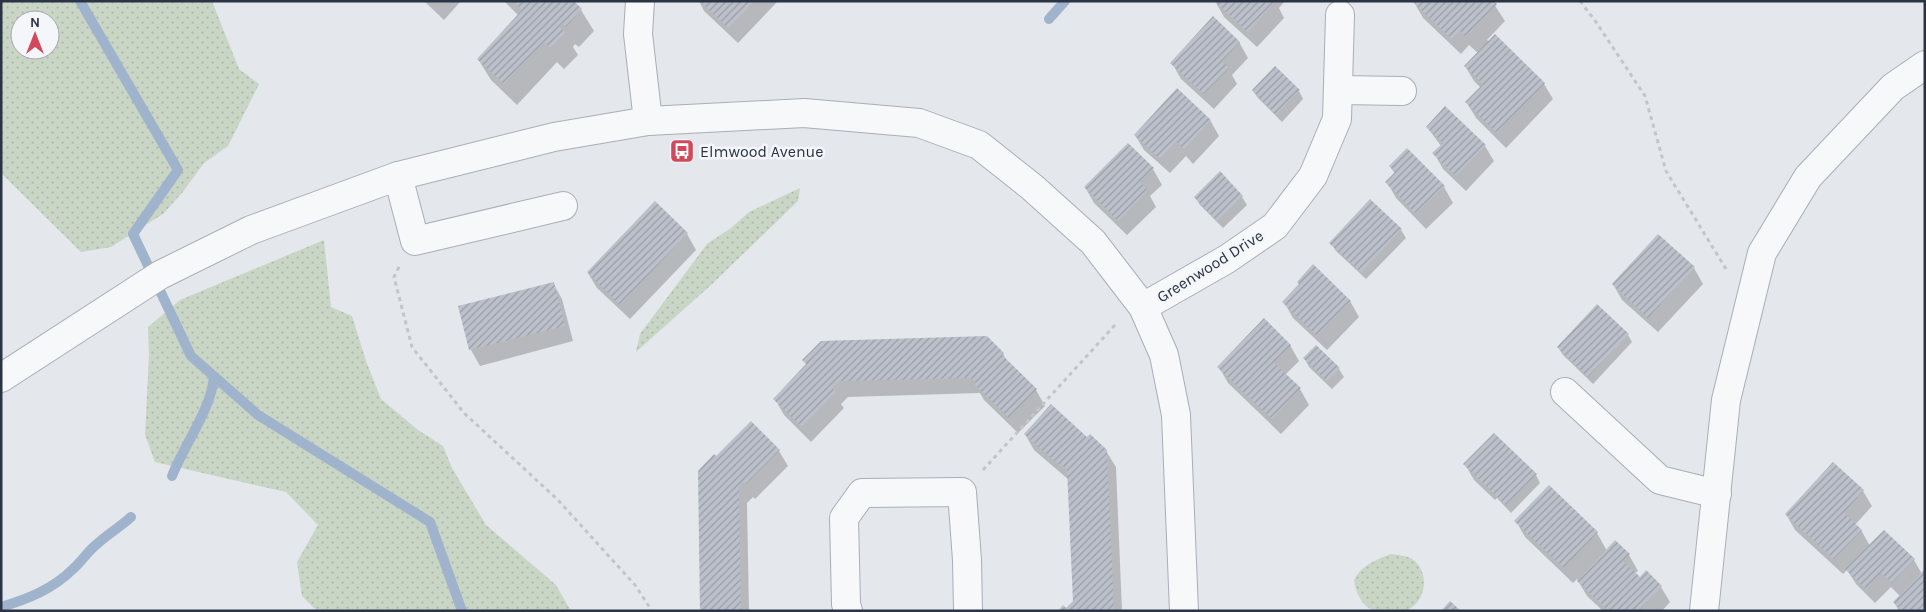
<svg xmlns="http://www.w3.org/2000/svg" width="1926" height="612" font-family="Karla,sans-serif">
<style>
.grass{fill:url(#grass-dots);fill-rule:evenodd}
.shadow{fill:#0003}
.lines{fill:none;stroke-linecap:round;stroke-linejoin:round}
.stream{stroke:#9fb4cc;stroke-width:10}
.building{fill:url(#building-hatch)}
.minor-casing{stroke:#a9aeb7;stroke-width:30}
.path{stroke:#c2c5cb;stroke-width:3;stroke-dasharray:4 4;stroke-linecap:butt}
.minor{stroke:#f7f8fa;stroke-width:28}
.labels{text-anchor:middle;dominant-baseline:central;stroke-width:5;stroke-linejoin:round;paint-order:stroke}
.poi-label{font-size:16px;fill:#2b3445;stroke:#f4f6f9;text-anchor:start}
.street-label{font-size:16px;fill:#2b3445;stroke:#f4f6f9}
</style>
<defs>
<pattern id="grass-dots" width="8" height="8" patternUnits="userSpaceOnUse" patternTransform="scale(1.25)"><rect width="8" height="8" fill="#c9d6c5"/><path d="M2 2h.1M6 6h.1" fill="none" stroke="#adb8ab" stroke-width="1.8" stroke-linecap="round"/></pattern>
<pattern id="building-hatch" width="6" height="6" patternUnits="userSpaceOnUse" patternTransform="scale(1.25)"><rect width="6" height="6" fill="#bbc0ca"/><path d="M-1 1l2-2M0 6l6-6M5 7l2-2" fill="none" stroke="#989da6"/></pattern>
</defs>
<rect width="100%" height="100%" fill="#e4e7ec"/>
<g class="grass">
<path d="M1,1H212L239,69L259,84L228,146L204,163L182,193L163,214L111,247L81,252L1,173ZM20,20H50V50H20Z"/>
<polygon points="800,188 798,201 710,286 636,352 640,334 707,244 731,228 749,212"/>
<polygon points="324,240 331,307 352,316 366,361 381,399 418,430 443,446 452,468 486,525 556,585 571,611 317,611 302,596 297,562 318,525 286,492 155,462 145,435 149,355 148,327 180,300"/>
<path d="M1391,554C1399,555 1411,556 1416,562C1430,577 1425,604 1405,611C1397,612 1383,611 1374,611C1361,605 1356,593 1354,580C1362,565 1375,560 1391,554Z"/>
</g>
<g class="shadow">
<polygon points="424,1 461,1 444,20"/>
<polygon points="504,1 573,1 581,10 594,31 579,47 575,44 573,47 578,55 564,69 557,62 517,105 491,80 478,59 519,16"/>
<polygon points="699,1 778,1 738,43 704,11"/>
<polygon points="1215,1 1285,1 1279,8 1284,18 1257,47 1224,17"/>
<polygon points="1492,1 1505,21 1487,40 1489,41 1495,35 1544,84 1553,99 1506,148 1476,118 1467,103 1481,88 1474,81 1465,66 1478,53 1469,45 1461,54 1423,18 1414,2"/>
<polygon points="1239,42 1248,58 1232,75 1237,84 1214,109 1181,79 1172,63"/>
<polygon points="1253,91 1299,91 1303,99 1282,122 1258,98"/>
<polygon points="1445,108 1485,146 1494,161 1466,191 1443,169 1434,153 1441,146 1427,127"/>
<polygon points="1210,120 1219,136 1193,164 1186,156 1170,173 1144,150 1135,135"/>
<polygon points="1390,166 1444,187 1453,203 1426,229 1396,198 1387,182 1395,174"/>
<polygon points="1153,169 1162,185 1150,196 1156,207 1127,235 1094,203 1085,187"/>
<polygon points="1220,173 1242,197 1247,205 1223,228 1200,205 1195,197"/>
<polygon points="1370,201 1401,230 1406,238 1366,279 1336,251 1331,243"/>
<polygon points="655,203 687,234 696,250 630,319 597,288 588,273"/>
<polygon points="1694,268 1703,284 1658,332 1622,300 1613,284"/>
<polygon points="553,283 562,299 573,341 480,366 471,350 460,307"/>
<polygon points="1350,301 1359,317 1327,350 1293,318 1284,302"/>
<polygon points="1628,335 1632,342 1593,384 1563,355 1558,347"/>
<polygon points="1290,345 1299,361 1285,375 1300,389 1309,405 1281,434 1228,383 1219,367"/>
<polygon points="1316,347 1339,369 1344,377 1332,389 1309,367 1305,359"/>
<polygon points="1003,354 1009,364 1036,390 1045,406 1018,433 984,400 980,393 848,397 841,404 844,408 811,442 784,415 775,399 807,366"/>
<polygon points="1025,434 1088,438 1106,451 1116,467 1122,611 1059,611 1066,609 1074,601 1069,480 1034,450"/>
<polygon points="779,451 788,466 755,499 753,497 747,503 749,611 701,611 716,458"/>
<polygon points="1465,464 1536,475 1540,483 1511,513 1497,498 1495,500 1474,480"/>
<polygon points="1834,464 1863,491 1872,506 1855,525 1861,530 1870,546 1914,560 1922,574 1925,611 1899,611 1894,602 1900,596 1891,587 1875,603 1856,584 1847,570 1843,574 1795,530 1786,514"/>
<polygon points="1549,487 1597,533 1607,551 1629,555 1638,571 1635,573 1640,578 1661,587 1670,602 1662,611 1603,611 1587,596 1577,579 1573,583 1525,537 1516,521"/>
</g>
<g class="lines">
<g class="stream">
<polyline points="80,1 178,170 133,234 191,356 258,415 430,522 462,611"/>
<polyline points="1049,19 1065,1"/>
<path d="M172,476C184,445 212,408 214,376"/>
<path d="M1,607C28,599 53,589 73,569C82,561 88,551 97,544C108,534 120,527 131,517"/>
</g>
</g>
<g class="building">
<polygon points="513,1 574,1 582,9 566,27 562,23 559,27 566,33 551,48 544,42 504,84 477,59 522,10"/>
<polygon points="700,1 754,1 728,28"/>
<polygon points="1214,1 1276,1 1248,32"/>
<polygon points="1412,1 1494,1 1497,4 1466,37 1460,31 1452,39"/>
<polygon points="1213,16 1240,42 1222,61 1229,68 1204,94 1170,63"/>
<polygon points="1495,34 1545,83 1497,133 1465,102 1483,84 1464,66"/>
<polygon points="1275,66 1300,90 1276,115 1252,90"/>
<polygon points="1177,88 1211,120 1184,149 1176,141 1160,159 1134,135"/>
<polygon points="1445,106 1486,145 1456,176 1432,153 1443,143 1426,127"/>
<polygon points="1128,143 1154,168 1140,182 1148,190 1118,221 1084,187"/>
<polygon points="1407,148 1445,186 1416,214 1385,182 1395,172 1389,166"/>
<polygon points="1220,171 1243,196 1217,221 1194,197"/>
<polygon points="1370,199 1402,229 1361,272 1329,243"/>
<polygon points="655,201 688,233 620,305 587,272"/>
<polygon points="1658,234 1695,267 1648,318 1612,284"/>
<polygon points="1313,264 1351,301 1317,336 1282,302 1299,284 1297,282"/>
<polygon points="554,282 565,326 469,350 458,306"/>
<polygon points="1597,304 1629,334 1588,377 1557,347"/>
<polygon points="1264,318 1291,345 1274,363 1301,388 1272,419 1217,367"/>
<polygon points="987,336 1004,353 1002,355 1037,389 1009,418 974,384 976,382 971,378 839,381 832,388 836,391 802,427 773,399 806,364 802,360 821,341"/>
<polygon points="1316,345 1340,368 1327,381 1303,358"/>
<polygon points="1051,404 1087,437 1090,434 1107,450 1114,611 1058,611 1063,605 1066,608 1073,601 1067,469 1062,465 1060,466 1024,434"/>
<polygon points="751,421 780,450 746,484 743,482 739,487 741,611 700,611 698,471 714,454 716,456"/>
<polygon points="1494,433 1537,474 1506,505 1463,464"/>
<polygon points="1833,462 1864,490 1844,513 1862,530 1834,559 1785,514"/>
<polygon points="1549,485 1598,532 1564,568 1514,521"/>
<polygon points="1884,530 1915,559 1892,583 1881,573 1866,589 1845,569"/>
<polygon points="1615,540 1630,554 1623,561 1640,577 1646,570 1662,586 1639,611 1609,611 1577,581"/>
<polygon points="1925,569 1925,611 1902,611 1893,602"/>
<polygon points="1450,601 1461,611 1441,611"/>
</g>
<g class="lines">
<defs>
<g id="minor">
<polyline points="640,1 638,34 648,121"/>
<polyline points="1339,90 1402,91"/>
<polyline points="398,176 415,241 563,206"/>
<polyline points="1143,307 1227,259 1275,226 1313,176 1337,119 1340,15"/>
<polyline points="1,378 160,275 251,230 398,176 554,137 648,121 804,113 919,123 979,145 1032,187 1093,242 1143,307 1164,355 1176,415 1184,611"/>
<polyline points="1565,392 1660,480 1717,494"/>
<polyline points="848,611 846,604 844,518 862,493 962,492 967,560 968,611"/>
<polyline points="1704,611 1726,400 1762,253 1808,177 1893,87 1925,65"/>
</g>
</defs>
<use href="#minor" class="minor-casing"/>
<g class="path">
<polyline points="1580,1 1596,22 1645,96 1666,171 1726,269"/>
<polyline points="399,267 394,277 412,347 464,413 558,500 635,585 652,611"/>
<polyline points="983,470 1115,325"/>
</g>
<use href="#minor" class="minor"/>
</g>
<defs>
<symbol id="bus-square" viewBox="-11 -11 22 22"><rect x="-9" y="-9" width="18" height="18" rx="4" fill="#d1495b" stroke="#f4f6f9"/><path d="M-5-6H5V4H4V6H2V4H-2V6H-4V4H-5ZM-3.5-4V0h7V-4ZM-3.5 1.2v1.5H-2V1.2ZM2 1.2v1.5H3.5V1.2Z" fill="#fff"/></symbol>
</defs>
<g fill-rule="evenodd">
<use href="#bus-square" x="668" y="137" width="28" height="28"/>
</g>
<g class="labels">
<g class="poi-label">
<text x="700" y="151">Elmwood Avenue</text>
</g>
<g class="street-label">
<text transform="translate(1210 266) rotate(-32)">Greenwood Drive</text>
</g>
</g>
<rect width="1926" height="612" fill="none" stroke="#2b3445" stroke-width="5"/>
<g transform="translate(35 35)"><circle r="24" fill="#f4f6f9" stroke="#a4a8b1"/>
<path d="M0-4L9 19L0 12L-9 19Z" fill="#d1495b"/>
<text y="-8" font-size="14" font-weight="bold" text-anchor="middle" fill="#2b3445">N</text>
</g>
</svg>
